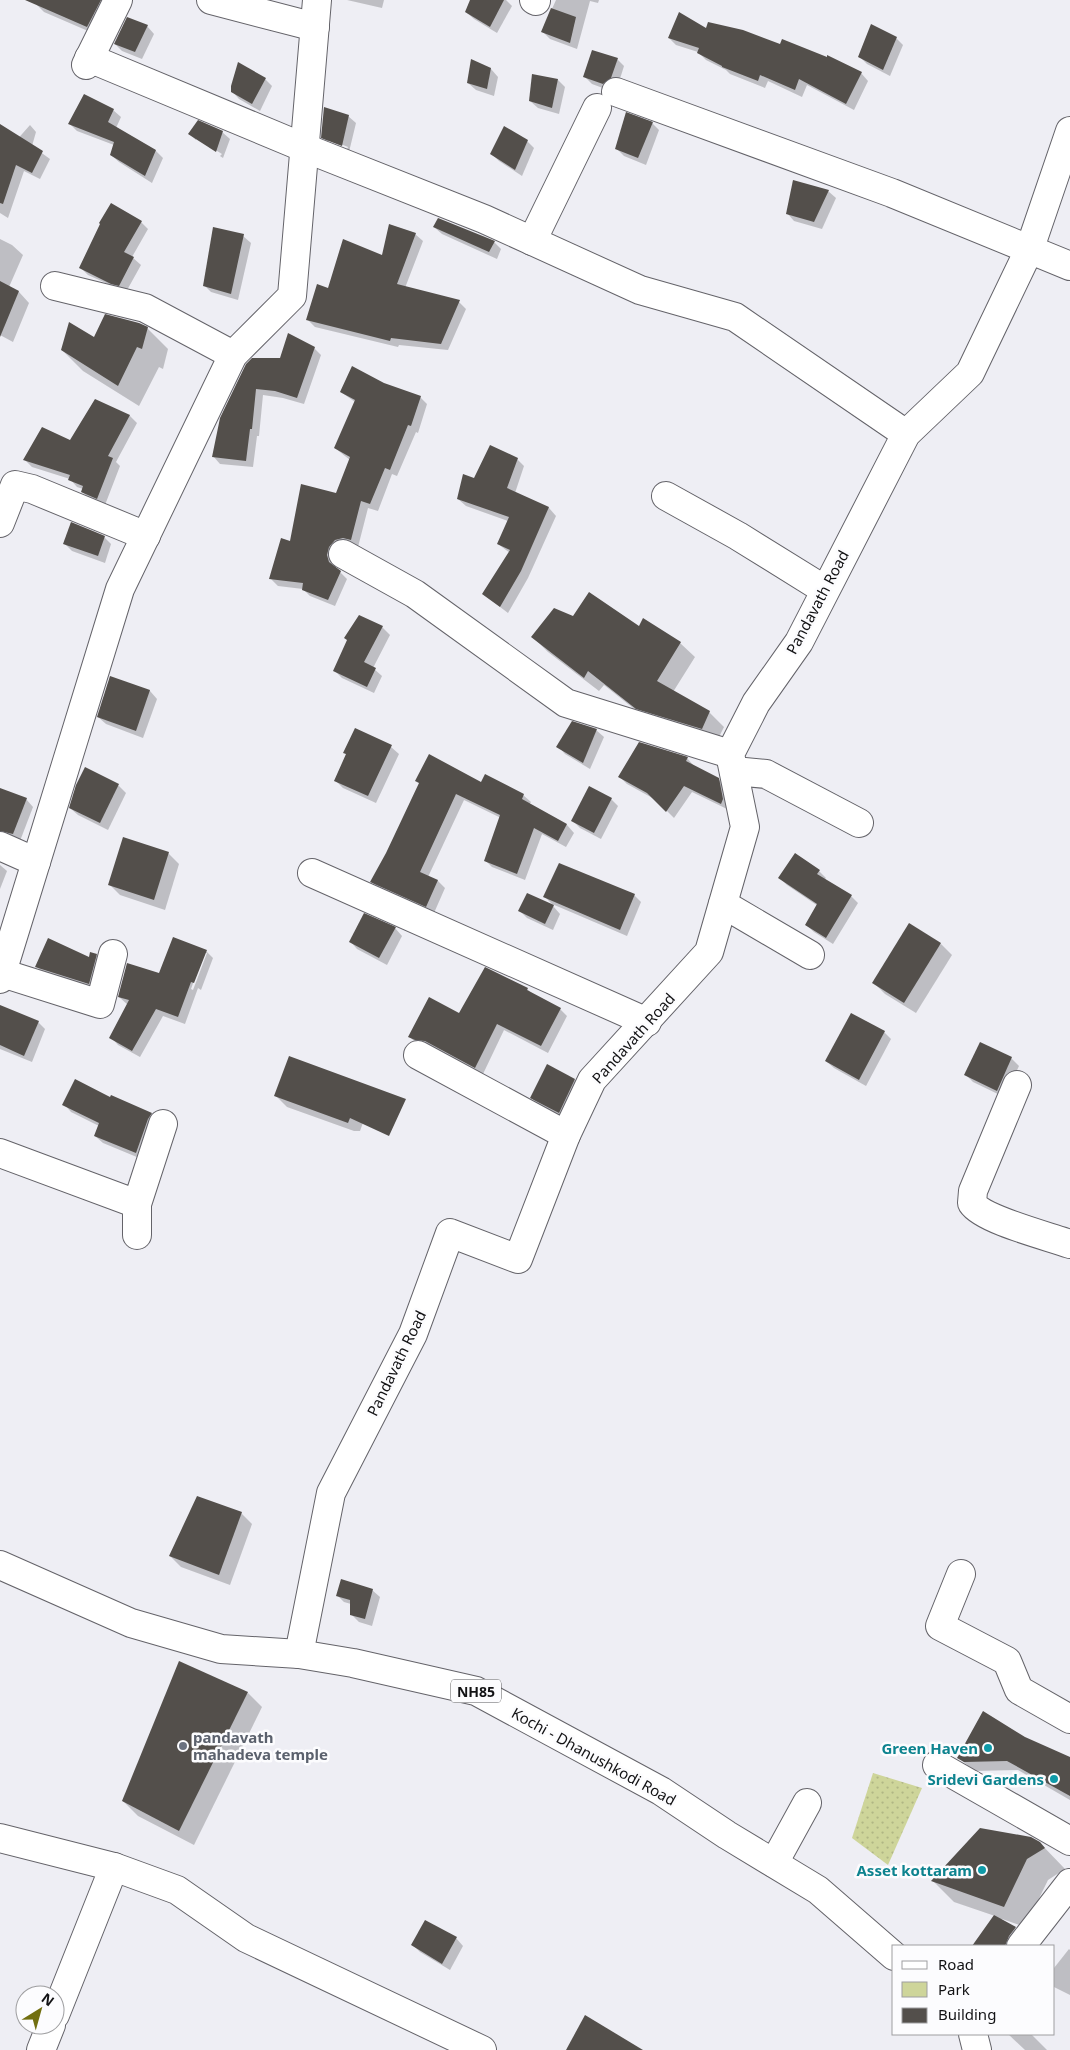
<svg xmlns="http://www.w3.org/2000/svg" width="1070" height="2050" font-family="'Noto Sans',sans-serif">
<style>
.green{fill:url(#green-dots)}
.shadow{fill:#0003;fill-rule:evenodd}
.building{fill:#534f4b}
.lines{fill:none;stroke-linecap:round;stroke-linejoin:round}
.minor-casing{stroke:#646369;stroke-width:30}
.highway-casing{stroke:#646369;stroke-width:30}
.minor{stroke:#fff;stroke-width:28}
.highway{stroke:#fff;stroke-width:28}
.worship-dot{fill:#6b7280;stroke:#fcfcfe;stroke-width:2}
.culture-dot{fill:#0f9aa8;stroke:#fcfcfe;stroke-width:2}
.labels{text-anchor:middle;dominant-baseline:central;stroke-width:5;stroke-linejoin:round;paint-order:stroke}
.shield{fill:#fcfcfe;stroke:#58585a;stroke-width:1}
.shield-label{font-size:14px;font-weight:bold;fill:#121214}
.street-label{font-size:15px;fill:#121214;stroke:#fcfcfe}
.worship-label{font-size:15px;font-weight:bold;fill:#5b616d;stroke:#fcfcfe;text-anchor:start}
.culture-label{font-size:15px;font-weight:bold;fill:#0d838f;stroke:#fcfcfe;text-anchor:end}
</style>
<defs>
<pattern id="green-dots" width="8" height="8" patternUnits="userSpaceOnUse" patternTransform="scale(1.25)"><rect width="8" height="8" fill="#ced59a"/><path d="M2 2h.1M6 6h.1" fill="none" stroke="#b0b684" stroke-width="1.8" stroke-linecap="round"/></pattern>
</defs>
<rect width="100%" height="100%" fill="#eeeef4"/>
<polygon class="green" points="873,1773 922,1788 888,1865 852,1838"/>
<g class="shadow">
<polygon points="40,0 112,0 95,34 44,12 37,5"/>
<polygon points="347,0 384,0 382,8"/>
<polygon points="471,0 506,0 512,6 497,33 474,19 466,12"/>
<polygon points="556,0 599,0 598,3 590,1 577,49 550,39 542,31"/>
<polygon points="147,26 154,34 142,59 122,51 115,44"/>
<polygon points="706,30 861,73 868,81 854,110 807,85 802,97 768,81 765,88 730,74 726,70 706,60 698,52 676,45 669,38"/>
<polygon points="896,38 903,45 890,76 867,64 860,57"/>
<polygon points="617,59 624,66 618,85 611,91 592,84 584,76"/>
<polygon points="491,69 498,77 494,96 476,90 468,83"/>
<polygon points="265,79 272,86 260,111 239,99 232,91"/>
<polygon points="558,80 565,87 559,114 538,108 530,101"/>
<polygon points="113,110 121,117 116,128 156,151 163,158 152,183 119,162 111,155 114,145 77,131 70,124"/>
<path d="M348,116L356,123L349,152L330,144L322,137ZM328,139L348,147L347,149L328,142Z"/>
<polygon points="652,123 659,130 646,165 624,156 617,149"/>
<polygon points="30,125 36,132 32,146 50,159 40,179 24,171 8,218 0,213 0,159"/>
<polygon points="222,132 230,139 223,158 220,156 222,154 196,138 196,140 189,134"/>
<polygon points="527,141 534,148 522,176 499,161 492,154"/>
<polygon points="828,191 836,198 822,229 794,221 787,213"/>
<polygon points="141,222 148,229 132,257 141,265 126,292 88,275 81,268"/>
<polygon points="434,227 494,242 501,249 497,259 442,234"/>
<polygon points="415,234 423,241 405,288 459,302 466,309 448,350 399,345 398,347 315,327 308,320 329,289 383,256"/>
<polygon points="243,236 251,243 238,300 211,292 204,285"/>
<polygon points="0,239 12,245 23,255 9,287 19,292 29,303 13,342 0,335"/>
<polygon points="147,328 168,349 163,369 159,367 139,406 83,371 62,350 95,339"/>
<polygon points="314,348 321,355 304,404 283,398 263,395 259,436 257,436 253,467 220,464 213,456 247,365 281,359"/>
<polygon points="384,384 420,397 427,404 418,433 416,432 397,476 392,474 378,511 368,508 358,547 334,563 336,568 347,579 335,606 310,596 303,589 278,586 271,579 291,543 337,495 350,460 335,448 355,402 341,392"/>
<polygon points="95,400 130,416 137,423 116,462 120,466 105,505 90,499 82,492 83,489 77,487 70,479 32,467 25,460 70,442"/>
<polygon points="517,459 524,466 515,493 549,508 556,516 528,578 508,613 483,594 510,553 498,544 508,521 466,506 458,499 475,480"/>
<polygon points="104,537 111,544 105,563 72,551 65,544"/>
<polygon points="360,617 382,627 390,635 373,668 382,676 374,693 342,678 335,671"/>
<polygon points="574,618 639,628 680,643 695,657 673,692 709,712 724,727 716,743 652,723 604,685 599,691 548,652 533,637"/>
<polygon points="110,677 150,691 157,699 143,738 106,724 98,717"/>
<polygon points="356,729 391,747 399,754 376,803 343,788 336,781 347,755 344,752"/>
<polygon points="596,730 604,737 590,769 565,754 558,746"/>
<polygon points="687,758 694,766 718,779 726,787 729,810 692,792 674,818 656,800 627,784 620,777"/>
<polygon points="85,769 119,786 126,793 108,830 78,815 70,808"/>
<polygon points="482,783 523,795 531,802 529,805 567,825 574,833 566,847 542,834 525,880 492,867 485,860 501,818 464,800 428,877 438,881 445,888 434,913 379,889 372,882 387,853 420,784"/>
<polygon points="0,789 26,799 33,807 20,841 0,840"/>
<polygon points="611,799 618,806 601,839 580,828 573,821"/>
<polygon points="168,853 179,864 165,910 120,895 109,884"/>
<polygon points="0,865 7,871 0,889"/>
<polygon points="819,871 826,878 824,880 851,896 858,903 833,944 814,932 806,925 818,906 787,885 780,878"/>
<polygon points="634,895 641,902 627,936 552,904 544,896"/>
<polygon points="553,906 560,914 553,930 527,918 520,911"/>
<polygon points="395,928 402,936 387,965 357,949 350,941"/>
<polygon points="941,944 952,955 916,1013 885,994 874,983"/>
<path d="M206,951L213,958L201,990L198,988L185,1024L163,1016L140,1057L118,1045L111,1037L128,1005L119,997ZM204,953H207L193,990L191,989Z"/>
<polygon points="96,955 102,961 95,989 43,973 37,967 90,959"/>
<polygon points="527,989 535,996 560,1009 567,1016 548,1053 504,1030 483,1074 417,1044 409,1036"/>
<polygon points="0,1011 38,1022 45,1029 32,1062 0,1049"/>
<polygon points="884,1032 891,1039 866,1086 834,1068 826,1061"/>
<polygon points="980,1044 1011,1058 1019,1066 1004,1097 973,1082 966,1075"/>
<polygon points="575,1080 582,1087 566,1120 538,1105 531,1097"/>
<polygon points="373,1095 360,1131 354,1131 287,1107 276,1096"/>
<polygon points="111,1097 152,1114 159,1121 144,1160 103,1143 95,1136 99,1126 71,1112 64,1104 110,1099"/>
<polygon points="241,1513 252,1524 230,1585 181,1567 170,1556"/>
<polygon points="372,1590 380,1597 372,1626 359,1622 352,1615 351,1604 344,1602 337,1595"/>
<polygon points="248,1693 262,1707 194,1845 138,1816 123,1801"/>
<polygon points="1024,1738 1070,1758 1070,1800 1018,1770 974,1771 959,1758"/>
<polygon points="1040,1843 1065,1869 1048,1880 1025,1927 1002,1919 1001,1920 1015,1928 1022,1935 1016,1946 974,1946 995,1916 954,1902 933,1881"/>
<polygon points="456,1938 463,1946 450,1970 420,1952 413,1945"/>
<polygon points="1069,1949 1070,1950 1070,1995 1054,1987 1054,1968"/>
<polygon points="1008,2034 1031,2034 1047,2050 1025,2050"/>
</g>
<g class="building">
<polygon points="25,0 101,0 87,27"/>
<polygon points="470,0 504,0 490,27 465,12"/>
<polygon points="551,8 576,17 570,43 541,32"/>
<polygon points="679,12 706,28 708,22 743,30 780,44 782,39 827,57 827,55 862,72 846,104 799,79 795,90 760,75 758,81 722,67 722,66 697,53 699,48 668,38"/>
<polygon points="127,17 148,25 135,52 114,44"/>
<polygon points="871,24 897,37 883,70 858,57"/>
<polygon points="592,50 618,58 611,78 603,84 583,77"/>
<polygon points="471,59 491,68 487,89 467,83"/>
<polygon points="238,62 266,78 252,104 231,92 231,86"/>
<polygon points="532,74 558,79 552,108 529,101"/>
<polygon points="84,94 114,109 108,122 156,150 145,176 110,155 114,142 68,124"/>
<polygon points="324,107 349,115 342,146 321,138"/>
<polygon points="626,112 653,122 638,158 615,149"/>
<polygon points="198,120 223,131 216,152 188,134"/>
<polygon points="0,124 43,151 32,173 16,165 3,204 0,203"/>
<polygon points="504,126 528,140 515,170 490,154"/>
<polygon points="793,180 829,190 814,222 786,214"/>
<polygon points="111,203 142,221 124,252 134,257 119,286 111,284 79,268 100,224 99,223"/>
<polygon points="438,218 495,241 489,252 433,227"/>
<polygon points="389,224 416,233 397,284 460,300 441,344 391,338 390,341 306,320 317,284 328,288 343,239 382,255"/>
<polygon points="213,227 244,234 231,294 203,286"/>
<polygon points="0,281 19,291 0,337"/>
<polygon points="105,314 139,323 148,327 142,349 137,347 118,386 61,350 69,322 94,337"/>
<polygon points="288,333 315,347 297,398 275,391 256,389 252,429 250,429 246,461 212,457 220,418 246,364 252,358 280,358"/>
<polygon points="352,366 384,383 421,396 411,426 408,425 390,470 385,468 370,504 361,501 351,540 343,538 335,540 329,547 327,555 329,562 341,571 328,600 302,590 303,583 269,579 281,538 290,541 301,484 336,493 350,457 334,448 355,400 340,392"/>
<polygon points="95,399 130,415 108,456 113,458 97,499 81,492 83,486 68,480 70,475 23,460 42,427 70,440"/>
<polygon points="490,445 518,458 507,488 549,507 521,571 500,607 482,594 510,550 497,544 509,517 457,499 463,474 474,478"/>
<polygon points="71,522 105,536 98,556 63,544"/>
<polygon points="589,592 639,626 643,618 681,642 657,681 710,711 702,729 636,709 588,671 584,678 531,637 554,608 573,616"/>
<polygon points="359,615 383,626 364,662 376,668 367,687 333,671 347,640 344,638"/>
<polygon points="110,676 150,690 136,731 97,717"/>
<polygon points="572,721 597,729 583,763 556,747"/>
<polygon points="355,728 392,745 368,796 334,781 346,754 343,753"/>
<polygon points="639,742 688,757 686,761 719,778 723,799 721,804 684,786 666,812 647,793 618,777"/>
<polygon points="429,754 481,782 485,774 524,794 522,799 567,824 558,841 534,828 517,874 484,861 500,815 456,794 420,872 438,880 426,907 370,882 386,853 419,783 415,781"/>
<polygon points="85,767 119,784 100,823 69,808 76,785"/>
<polygon points="589,786 612,798 594,833 571,821"/>
<polygon points="0,788 27,798 13,834 0,831"/>
<polygon points="123,837 169,852 154,900 108,885"/>
<polygon points="795,853 820,870 817,874 852,895 826,938 805,925 817,904 778,878"/>
<polygon points="559,863 635,894 620,930 543,897"/>
<polygon points="527,893 554,905 545,924 518,911"/>
<polygon points="364,913 396,927 379,958 349,942"/>
<polygon points="909,923 941,943 904,1003 872,983"/>
<polygon points="173,937 207,950 194,983 191,982 178,1017 156,1009 132,1051 109,1038 129,1000 118,997 127,963 159,973"/>
<polygon points="48,938 89,957 90,952 97,954 89,984 35,967"/>
<polygon points="485,967 528,988 527,990 561,1008 541,1046 497,1024 475,1068 425,1041 415,1040 408,1037 429,997 459,1013"/>
<polygon points="0,1005 39,1021 24,1056 0,1045"/>
<polygon points="851,1013 885,1031 859,1080 825,1061"/>
<polygon points="980,1042 1012,1057 997,1091 964,1075"/>
<polygon points="289,1056 406,1099 389,1136 350,1118 348,1123 274,1096"/>
<polygon points="547,1064 575,1079 559,1113 530,1098"/>
<polygon points="75,1079 110,1097 111,1095 152,1113 148,1119 136,1153 94,1136 99,1123 62,1105"/>
<polygon points="197,1496 242,1512 219,1575 169,1556"/>
<polygon points="341,1579 373,1589 365,1619 350,1615 350,1600 336,1596"/>
<polygon points="179,1661 248,1692 179,1831 122,1801"/>
<polygon points="983,1711 1025,1737 1070,1757 1070,1796 1007,1761 964,1762 957,1758"/>
<polygon points="980,1828 1031,1837 1040,1842 1045,1848 1027,1859 1004,1907 931,1881"/>
<polygon points="994,1915 1016,1927 1009,1936 1005,1946 972,1946"/>
<polygon points="425,1920 457,1937 442,1964 411,1945"/>
<polygon points="585,2015 643,2050 566,2050"/>
</g>
<g class="lines">
<defs>
<g id="minor">
<polyline points="211,0 315,27"/>
<polyline points="534,0 536,1"/>
<polyline points="89,58 305,148 484,219 640,290 735,317 906,434"/>
<polyline points="86,65 118,0"/>
<polyline points="616,92 892,193 1070,266"/>
<polyline points="532,241 597,108"/>
<polyline points="55,286 145,308 233,355"/>
<polyline points="666,496 738,536 825,590"/>
<polyline points="0,523 15,485 32,489 146,536"/>
<polyline points="343,554 415,594 566,703 730,754"/>
<polyline points="734,771 766,774 859,823"/>
<polyline points="0,846 36,862"/>
<polyline points="312,873 647,1022"/>
<polyline points="723,904 810,955"/>
<polyline points="2,973 100,1004 113,954"/>
<polyline points="0,979 120,589 233,355 292,296 317,0"/>
<polyline points="418,1055 566,1135"/>
<path d="M1017,1085L973,1191L972,1203C983,1220 1048,1236 1070,1244"/>
<polyline points="0,1153 137,1204 163,1124"/>
<polyline points="137,1204 137,1235"/>
<polyline points="961,1574 940,1626 1007,1661 1019,1690 1070,1719"/>
<polyline points="299,1654 331,1493 413,1334 450,1233 518,1259 566,1135 592,1080 709,952 745,827 730,754 756,703 799,642 906,434 970,373 1030,248 1070,131"/>
<polyline points="937,1765 1070,1841"/>
<polyline points="0,1838 114,1867 177,1890 246,1938 482,2050"/>
<polyline points="774,1863 807,1803"/>
<polyline points="1021,1946 1070,1883"/>
<polyline points="55,2015 114,1867"/>
<polyline points="41,2050 51,2025"/>
</g>
<g id="highway">
<polyline points="0,1565 131,1623 221,1649 299,1654 353,1663 476,1691 661,1791 727,1835 818,1890 894,1956"/>
<polyline points="973,2034 977,2050"/>
</g>
</defs>
<use href="#minor" class="minor-casing"/>
<use href="#highway" class="highway-casing"/>
<use href="#minor" class="minor"/>
<use href="#highway" class="highway"/>
</g>
<circle class="worship-dot" cx="183" cy="1746" r="5"/>
<g class="culture-dot">
<circle cx="988" cy="1748" r="5"/>
<circle cx="1054" cy="1779" r="5"/>
<circle cx="982" cy="1870" r="5"/>
</g>
<g class="labels">
<rect class="shield" x="451" y="1679.5" width="50" height="23" rx="4"/>
<g class="shield-label">
<text x="476" y="1691">NH85</text>
</g>
<g class="street-label">
<text transform="translate(817 602) rotate(-62)">Pandavath Road</text>
<text transform="translate(633 1038) rotate(-48)">Pandavath Road</text>
<text transform="translate(396 1363) rotate(-64)">Pandavath Road</text>
<text transform="translate(594 1756) rotate(29)">Kochi - Dhanushkodi Road</text>
</g>
<g class="worship-label">
<text x="193" y="1737">pandavath<tspan x="193" dy="17">mahadeva temple</tspan></text>
</g>
<g class="culture-label">
<text x="978" y="1748">Green Haven</text>
<text x="1044" y="1779">Sridevi Gardens</text>
<text x="972" y="1870">Asset kottaram</text>
</g>
</g>
<rect x="892" y="1945" width="162" height="90" fill="#fcfcfe" stroke="#9e9ea0"/>
<rect x="902" y="1961" width="25" height="8" fill="#ffffff" stroke="#9e9ea0"/>
<text x="938" y="1970" font-size="15" fill="#121214">Road</text>
<rect x="902" y="1982" width="25" height="15" fill="#ced59a" stroke="#9e9ea0"/>
<text x="938" y="1995" font-size="15" fill="#121214">Park</text>
<rect x="902" y="2008" width="25" height="15" fill="#534f4b" stroke="#9e9ea0"/>
<text x="938" y="2020" font-size="15" fill="#121214">Building</text>
<g transform="translate(40 2010) rotate(37)"><circle r="24" fill="#fcfcfe" stroke="#9e9ea0"/>
<path d="M0-4L9 19L0 12L-9 19Z" fill="#726f10"/>
<text y="-8" font-size="14" font-weight="bold" text-anchor="middle" fill="#121214">N</text>
</g>
</svg>
